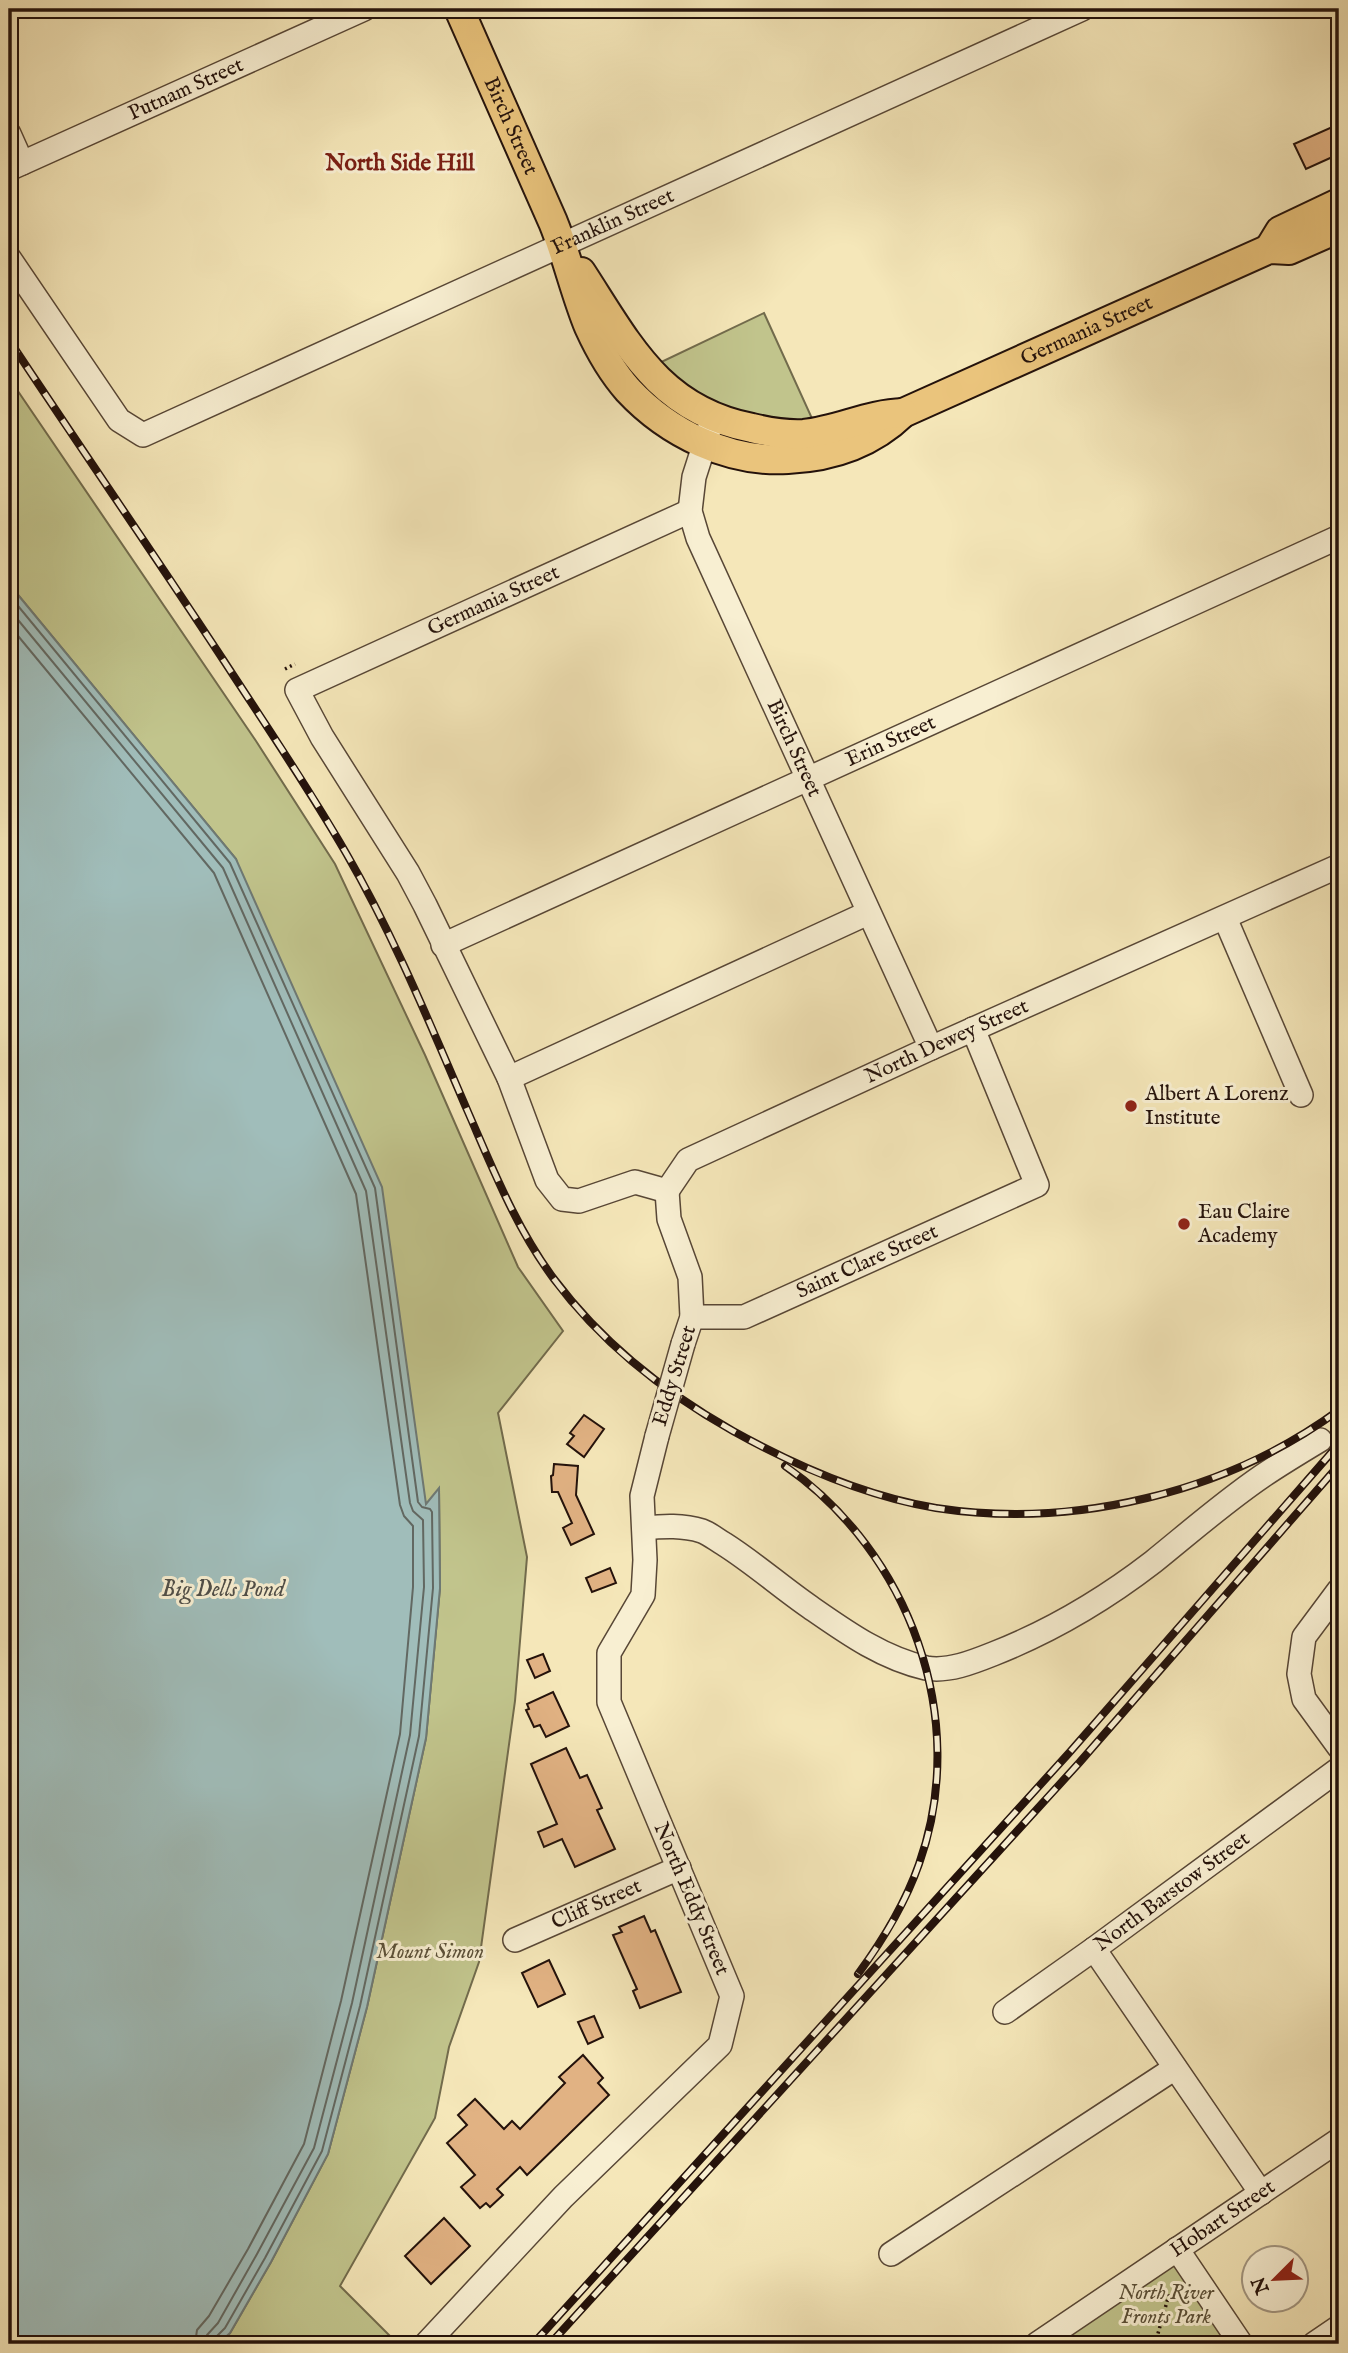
<svg xmlns="http://www.w3.org/2000/svg" width="1348" height="2353" font-family="'IM FELL English',serif">
<style>
.green{fill:#c1c48c;stroke:#726b4c;stroke-width:2}
.water{fill:#a0bdba;stroke:#6e7974;stroke-width:2}
.lines{fill:none;stroke-linecap:round;stroke-linejoin:round}
.shore{stroke:#626862;stroke-width:2}
.building{fill:#e1b283;stroke:#24120b;stroke-width:2}
.minor-casing{stroke:#584736;stroke-width:26}
.major-casing{stroke:#24120b;stroke-width:32}
.path{stroke:#24120b;stroke-width:3.5;stroke-dasharray:2 3.5;stroke-linecap:butt}
.minor{stroke:#f8efd2;stroke-width:23}
.major{stroke:#eac47c;stroke-width:28}
.rail-casing{stroke:#24120b;stroke-width:8}
.rail{stroke:#f8efd2;stroke-width:5;stroke-dasharray:16;stroke-linecap:butt}
.minor-bridge-casing{stroke:#584736;stroke-width:26;stroke-linecap:butt}
.minor-bridge{stroke:#f8efd2;stroke-width:23}
.poi-dot{fill:#8f2418;stroke:#f8efd2;stroke-width:2.5}
.labels{text-anchor:middle;dominant-baseline:central;stroke-width:6;stroke-linejoin:round;paint-order:stroke}
.street-label{font-size:21px;fill:#24120b;stroke:#f8efd2}
.poi-label{font-size:21px;fill:#24120b;stroke:#f8efd2;text-anchor:start}
.park-label{font-size:21px;font-style:italic;fill:#5b5038;stroke:#f8efd2}
.neighbourhood-label{font-size:23px;font-weight:bold;fill:#7a1f14;stroke:#f8efd2}
.water-label{font-size:23px;font-style:italic;fill:#4f4e48;stroke:#f8efd2}
</style>
<rect width="100%" height="100%" fill="#f5e7b9"/>
<filter id="stains"><feTurbulence type="fractalNoise" baseFrequency=".00286" numOctaves="4"/><feColorMatrix values="0 0 0 0 .2 0 0 0 0 .09 0 0 0 0 .02 0 0 0 .5 -.17"/></filter>
<radialGradient id="worn" r=".72"><stop offset=".6" stop-color="#630" stop-opacity="0"/><stop offset="1" stop-color="#630" stop-opacity=".3"/></radialGradient>
<g class="green">
<polygon points="764,313 815,425 797,426 714,408 655,365"/>
<polygon points="9,378 256,741 335,864 425,1055 518,1267 563,1331 498,1413 527,1557 515,1701 479,1962 449,2047 435,2118 340,2286 396,2342 394,2344 218,2344 230,2333 271,2262 328,2154 367,2007 426,1738 440,1588 439,1490 426,1505 236,859 9,584"/>
<polygon points="1177,2249 1241,2344 1037,2344"/>
</g>
<polygon class="water" points="9,584 236,859 382,1187 426,1504 439,1488 440,1588 426,1738 367,2007 328,2154 271,2262 230,2333 218,2344 9,2344"/>
<g class="lines">
<g class="shore">
<polyline points="9,595 230,863 375,1188 418,1502 422,1507 430,1509 432,1512 433,1588 419,1736 360,2006 322,2151 265,2258 225,2328 215,2338 214,2344"/>
<polyline points="9,609 223,868 366,1191 410,1503 413,1511 423,1520 424,1587 410,1735 352,2003 314,2148 257,2254 218,2323 207,2335 205,2344"/>
<polyline points="9,625 214,873 356,1194 400,1505 404,1516 413,1526 413,1587 400,1734 341,2001 304,2144 248,2249 209,2316 197,2330 195,2344"/>
</g>
</g>
<g class="building">
<polygon points="1339,124 1339,154 1306,169 1294,144"/>
<polygon points="584,1415 604,1429 584,1457 567,1444 574,1436 570,1433"/>
<polygon points="554,1464 578,1466 576,1495 594,1534 571,1545 563,1528 572,1523 558,1492 552,1492 551,1476 553,1475"/>
<polygon points="610,1568 616,1583 592,1592 586,1578"/>
<polygon points="543,1654 550,1671 535,1678 527,1660"/>
<polygon points="553,1692 569,1726 546,1737 540,1725 534,1727 526,1710 529,1709 527,1704"/>
<polygon points="566,1748 580,1778 587,1775 602,1808 597,1810 615,1849 575,1867 562,1839 544,1847 538,1832 557,1824 531,1764"/>
<polygon points="644,1916 651,1932 655,1930 681,1992 640,2008 633,1991 637,1989 613,1935 622,1932 619,1927"/>
<polygon points="549,1960 565,1994 538,2007 522,1973"/>
<polygon points="594,2016 603,2037 588,2044 578,2022"/>
<polygon points="583,2055 603,2078 598,2083 609,2095 527,2175 520,2167 497,2189 503,2195 490,2207 486,2203 480,2208 461,2187 475,2175 447,2143 467,2125 458,2115 475,2099 504,2129 512,2121 520,2129 565,2083 559,2077"/>
<polygon points="444,2218 470,2246 431,2284 405,2256"/>
</g>
<g class="lines">
<defs>
<g id="minor">
<polyline points="9,134 22,163"/>
<path id="s1" d="M9,169L364,9"/>
<path id="s2" d="M9,258L119,420L143,435L1082,9"/>
<path id="s3" d="M710,427L694,477L690,511L698,538L931,1048"/>
<polyline points="1225,918 1301,1095"/>
<path id="s4" d="M443,945L1339,537"/>
<polyline points="509,1078 868,913"/>
<path id="s5" d="M667,1191L635,1182L579,1201L562,1199L547,1180L509,1078L425,905L408,873L322,737L297,690L690,511"/>
<path id="s6" d="M667,1191L688,1160L931,1048L1339,866"/>
<polyline points="667,1191 669,1219 690,1277 692,1317 683,1344"/>
<path id="s7" d="M692,1317H744L1037,1185L973,1029"/>
<path d="M644,1528C664,1526 683,1525 702,1531C710,1534 717,1540 724,1544C754,1563 781,1587 810,1607C846,1632 882,1658 926,1668C948,1672 973,1662 993,1654C1049,1632 1105,1599 1153,1562C1189,1533 1223,1503 1261,1477C1280,1464 1300,1452 1320,1440"/>
<polyline points="1339,1590 1304,1637 1299,1674 1304,1699 1339,1747"/>
<path id="s8" d="M515,1940L679,1868"/>
<polyline points="1094,1949 1261,2193"/>
<path id="s9" d="M1005,2012L1094,1949L1339,1769"/>
<polyline points="1177,2249 1241,2344"/>
<polyline points="891,2254 1175,2068"/>
<polyline points="426,2344 563,2197 720,2045 732,1996 609,1702 609,1653 643,1595 645,1560 642,1496 657,1436"/>
<path id="s10" d="M1037,2344L1339,2140"/>
<polyline points="1314,2344 1339,2327"/>
</g>
<g id="major">
<path id="s11" d="M459,9C490,80 522,151 553,222C567,256 575,293 589,327C599,349 612,372 628,390C668,433 729,463 788,459C833,457 871,444 903,413L1269,249L1289,250L1339,228"/>
<polyline points="1269,249 1280,231 1339,203"/>
<path d="M581,272C628,344 659,410 752,428C769,432 787,435 804,434C839,430 869,414 903,413"/>
</g>
</defs>
<use href="#minor" class="minor-casing"/>
<use href="#major" class="major-casing"/>
<g class="path">
<polyline points="285,669 295,664"/>
<polyline points="1155,2344 1170,2291"/>
</g>
<use href="#minor" class="minor"/>
<use href="#major" class="major"/>
<defs>
<g id="rail">
<path d="M9,340C80,447 153,553 224,661C265,724 308,787 346,853C394,936 430,1024 468,1112C493,1169 516,1228 554,1279C602,1343 664,1392 733,1431C796,1466 864,1496 936,1508C1074,1529 1226,1493 1339,1410"/>
<path d="M785,1466C909,1552 971,1718 919,1864C905,1904 883,1940 858,1974"/>
<polyline points="533,2344 1069,1753 1339,1444"/>
<polyline points="550,2344 1079,1763 1339,1465"/>
</g>
</defs>
<use href="#rail" class="rail-casing"/>
<use href="#rail" class="rail"/>
<defs>
<polyline id="minor-bridge" points="657,1436 683,1344"/>
</defs>
<use href="#minor-bridge" class="minor-bridge-casing"/>
<use href="#minor-bridge" class="minor-bridge"/>
</g>
<g class="poi-dot">
<circle cx="1131" cy="1106" r="7"/>
<circle cx="1184" cy="1224" r="7"/>
</g>
<g class="labels">
<g class="street-label">
<text stroke="none"><textPath href="#s1" startOffset="194">Putnam Street</textPath></text>
<text stroke="none"><textPath href="#s11" startOffset="128">Birch Street</textPath></text>
<text stroke="none"><textPath href="#s2" startOffset="740">Franklin Street</textPath></text>
<text stroke="none"><textPath href="#s11" startOffset="926">Germania Street</textPath></text>
<text stroke="none"><textPath href="#s5" startOffset="901">Germania Street</textPath></text>
<text stroke="none"><textPath href="#s4" startOffset="492">Erin Street</textPath></text>
<text stroke="none"><textPath href="#s3" startOffset="346">Birch Street</textPath></text>
<text stroke="none"><textPath href="#s6" startOffset="322">North Dewey Street</textPath></text>
<text stroke="none"><textPath href="#s7" startOffset="187">Saint Clare Street</textPath></text>
<text transform="translate(675 1376) rotate(-73)">Eddy Street</text>
<text stroke="none"><textPath href="#s9" startOffset="206">North Barstow Street</textPath></text>
<text transform="translate(691 1899) rotate(67)">North Eddy Street</text>
<text stroke="none"><textPath href="#s8" startOffset="89">Cliff Street</textPath></text>
<text stroke="none"><textPath href="#s10" startOffset="224">Hobart Street</textPath></text>
</g>
<g class="poi-label">
<text x="1145" y="1094">Albert A Lorenz<tspan x="1145" dy="24">Institute</tspan></text>
<text x="1198" y="1212">Eau Claire<tspan x="1198" dy="24">Academy</tspan></text>
</g>
<g class="park-label">
<text x="430" y="1952">Mount Simon</text>
<text x="1166" y="2293">North River<tspan x="1166" dy="24">Fronts Park</tspan></text>
</g>
<g class="neighbourhood-label">
<text x="400" y="163">North Side Hill</text>
</g>
<g class="water-label">
<text x="223" y="1589">Big Dells Pond</text>
</g>
</g>
<rect width="1348" height="2353" fill="none" stroke="#f5e7b9" stroke-width="35"/>
<rect x="10" y="10" width="1327" height="2332" fill="none" stroke="#24120b" stroke-width="3.5"/>
<rect x="18" y="18" width="1313" height="2318" fill="none" stroke="#24120b" stroke-width="2"/>
<g transform="translate(1275 2279) rotate(246)"><circle r="33" fill="#f8efd2" stroke="#a39782" stroke-width="2"/>
<path d="M0-5L12 26L0 18L-12 26Z" fill="#8f2418"/>
<text y="-10" font-size="19" font-weight="bold" text-anchor="middle" fill="#24120b">N</text>
</g>
<rect width="100%" height="100%" filter="url(#stains)"/>
<rect width="100%" height="100%" fill="url(#worn)"/>
</svg>
